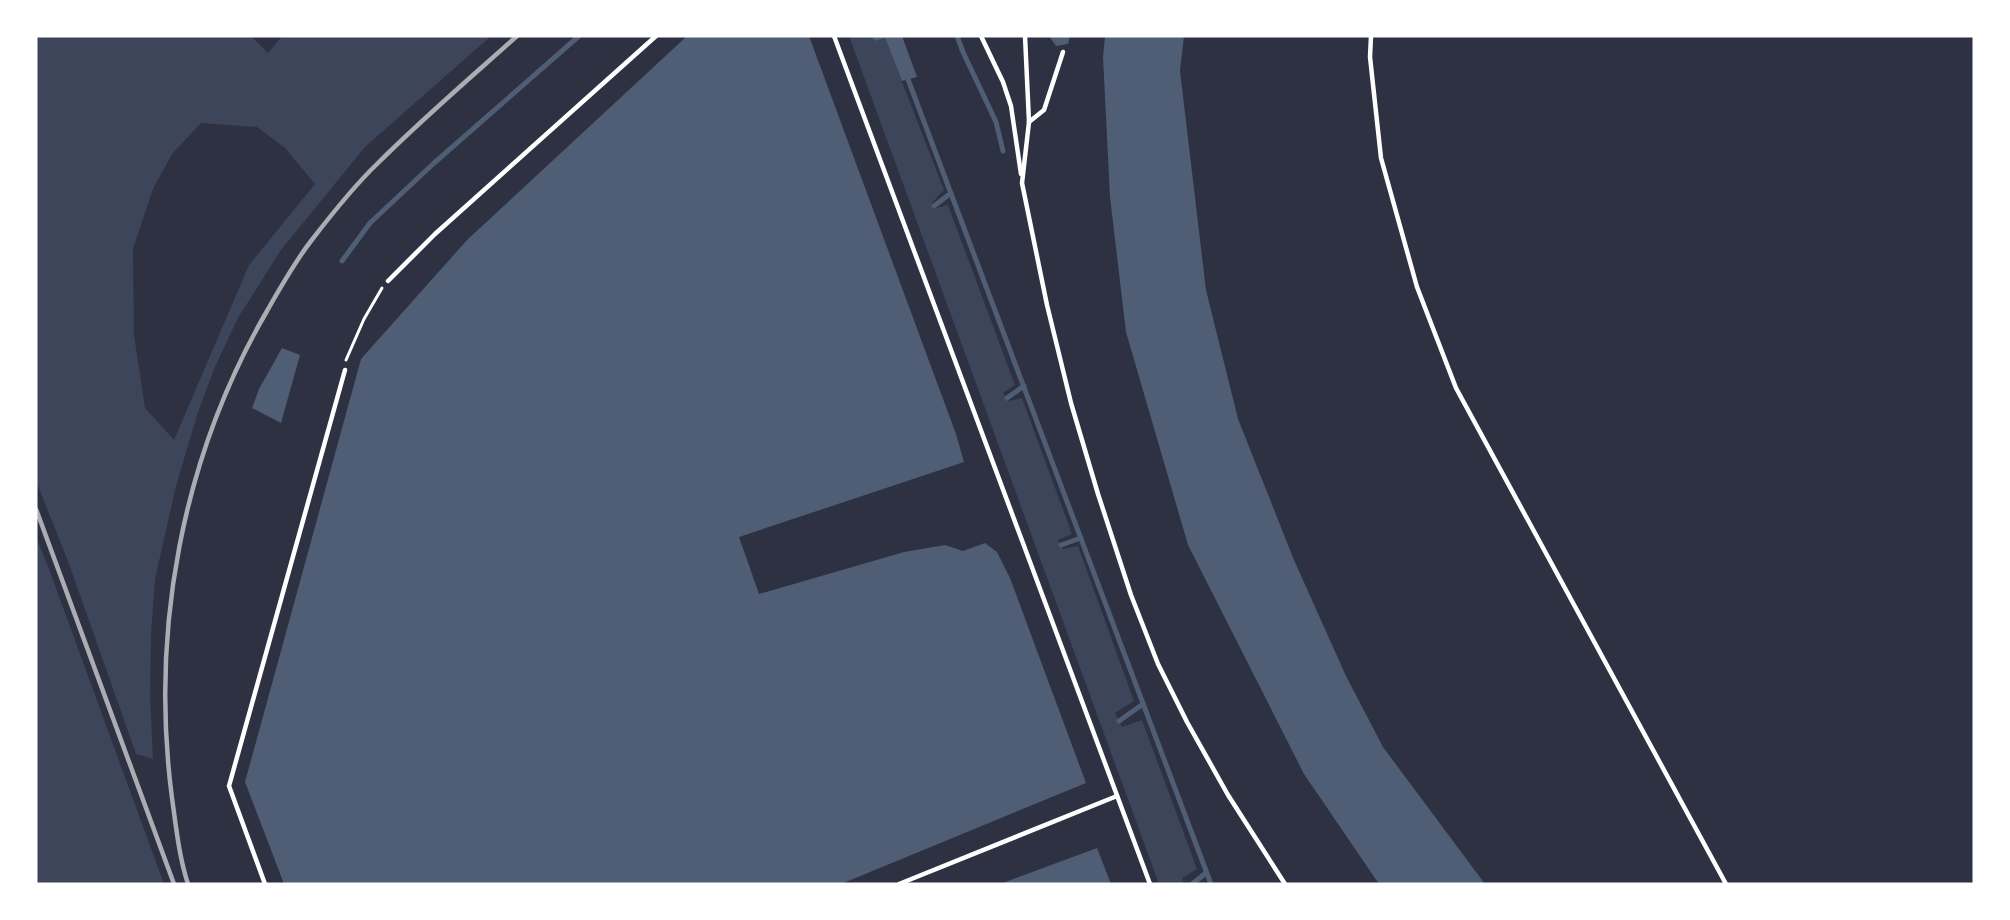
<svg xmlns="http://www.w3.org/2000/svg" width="2010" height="920" font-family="Inter,sans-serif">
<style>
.green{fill:#3c4559;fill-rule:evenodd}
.water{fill:#4f5d75}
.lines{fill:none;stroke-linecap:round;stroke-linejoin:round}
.stream{stroke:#4f5d75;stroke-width:5}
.path{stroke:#fff;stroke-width:3}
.service{stroke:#fff;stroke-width:4.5}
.rail{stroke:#abadb3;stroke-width:4.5}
</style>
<rect width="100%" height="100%" fill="#2d3142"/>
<g class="green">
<path d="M36,36H251L268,53L282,36H491L365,147L281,250L238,318L214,369L198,412L176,486L155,579L151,635L150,696L153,759L136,754L69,564L36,481ZM201,123L257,127L285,148L315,184L249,265L174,440L145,408L134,335L133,249L153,189L172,154Z"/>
<polygon points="849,36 871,36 875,41 885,38 944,190 932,203 936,208 948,205 1015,385 1003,393 1009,401 1022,398 1072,534 1058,540 1063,549 1078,546 1134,701 1115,713 1122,727 1142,720 1197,869 1182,878 1184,884 1159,884"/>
<polygon points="36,537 49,569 164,884 36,884"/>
</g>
<g class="water">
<polygon points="687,36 809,36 956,434 964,462 739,537 759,594 904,552 945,545 963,551 985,543 997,552 1010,578 1086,783 841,884 284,884 245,782 361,359 467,240"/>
<polygon points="871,36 902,36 917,77 902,81 885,38 875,41"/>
<polygon points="1049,36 1070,36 1068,44 1056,46"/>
<polygon points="1105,36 1184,36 1180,71 1206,290 1238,419 1294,560 1346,676 1383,747 1485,884 1379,884 1304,774 1188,545 1126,332 1110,197 1103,57"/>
<polygon points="282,348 300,355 281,423 252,408 259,389"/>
<polygon points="1097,848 1111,884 1000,884"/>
</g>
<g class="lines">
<g class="stream">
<polyline points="957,36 963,52 996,122 1003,151"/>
<polyline points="906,74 1211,884"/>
<polyline points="934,206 951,193"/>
<polyline points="342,261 370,223 433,164 579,36"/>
<polyline points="1007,398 1024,386"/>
<polyline points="1061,545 1081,538"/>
<polyline points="1119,721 1143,704"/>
<polyline points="1192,884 1206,873"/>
</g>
<polyline class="path" points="346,360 364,319 382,288"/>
<g class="service">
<polyline points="834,36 1150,884"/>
<polyline points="981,36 1003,82 1011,106 1021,174"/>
<polyline points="1025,36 1029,122 1022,183 1047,305 1071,403 1098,494 1131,595 1158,664 1187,722 1228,795 1285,884"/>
<polyline points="1371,36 1370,57 1381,158 1417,287 1456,388 1726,884"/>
<polyline points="1029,122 1044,110 1063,52"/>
<polyline points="388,281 435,234 656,36"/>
<polyline points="265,884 229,786 345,370"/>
<polyline points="899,884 1117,796"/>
</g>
<g class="rail">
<polyline points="36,509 174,884"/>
<path d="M188,884C179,857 176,826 172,798C150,631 182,457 267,311C280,288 294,263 311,241C331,215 353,187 377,164C422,119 470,78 517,36"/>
</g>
</g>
<rect width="2010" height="920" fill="none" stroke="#ffffff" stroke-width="75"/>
</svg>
